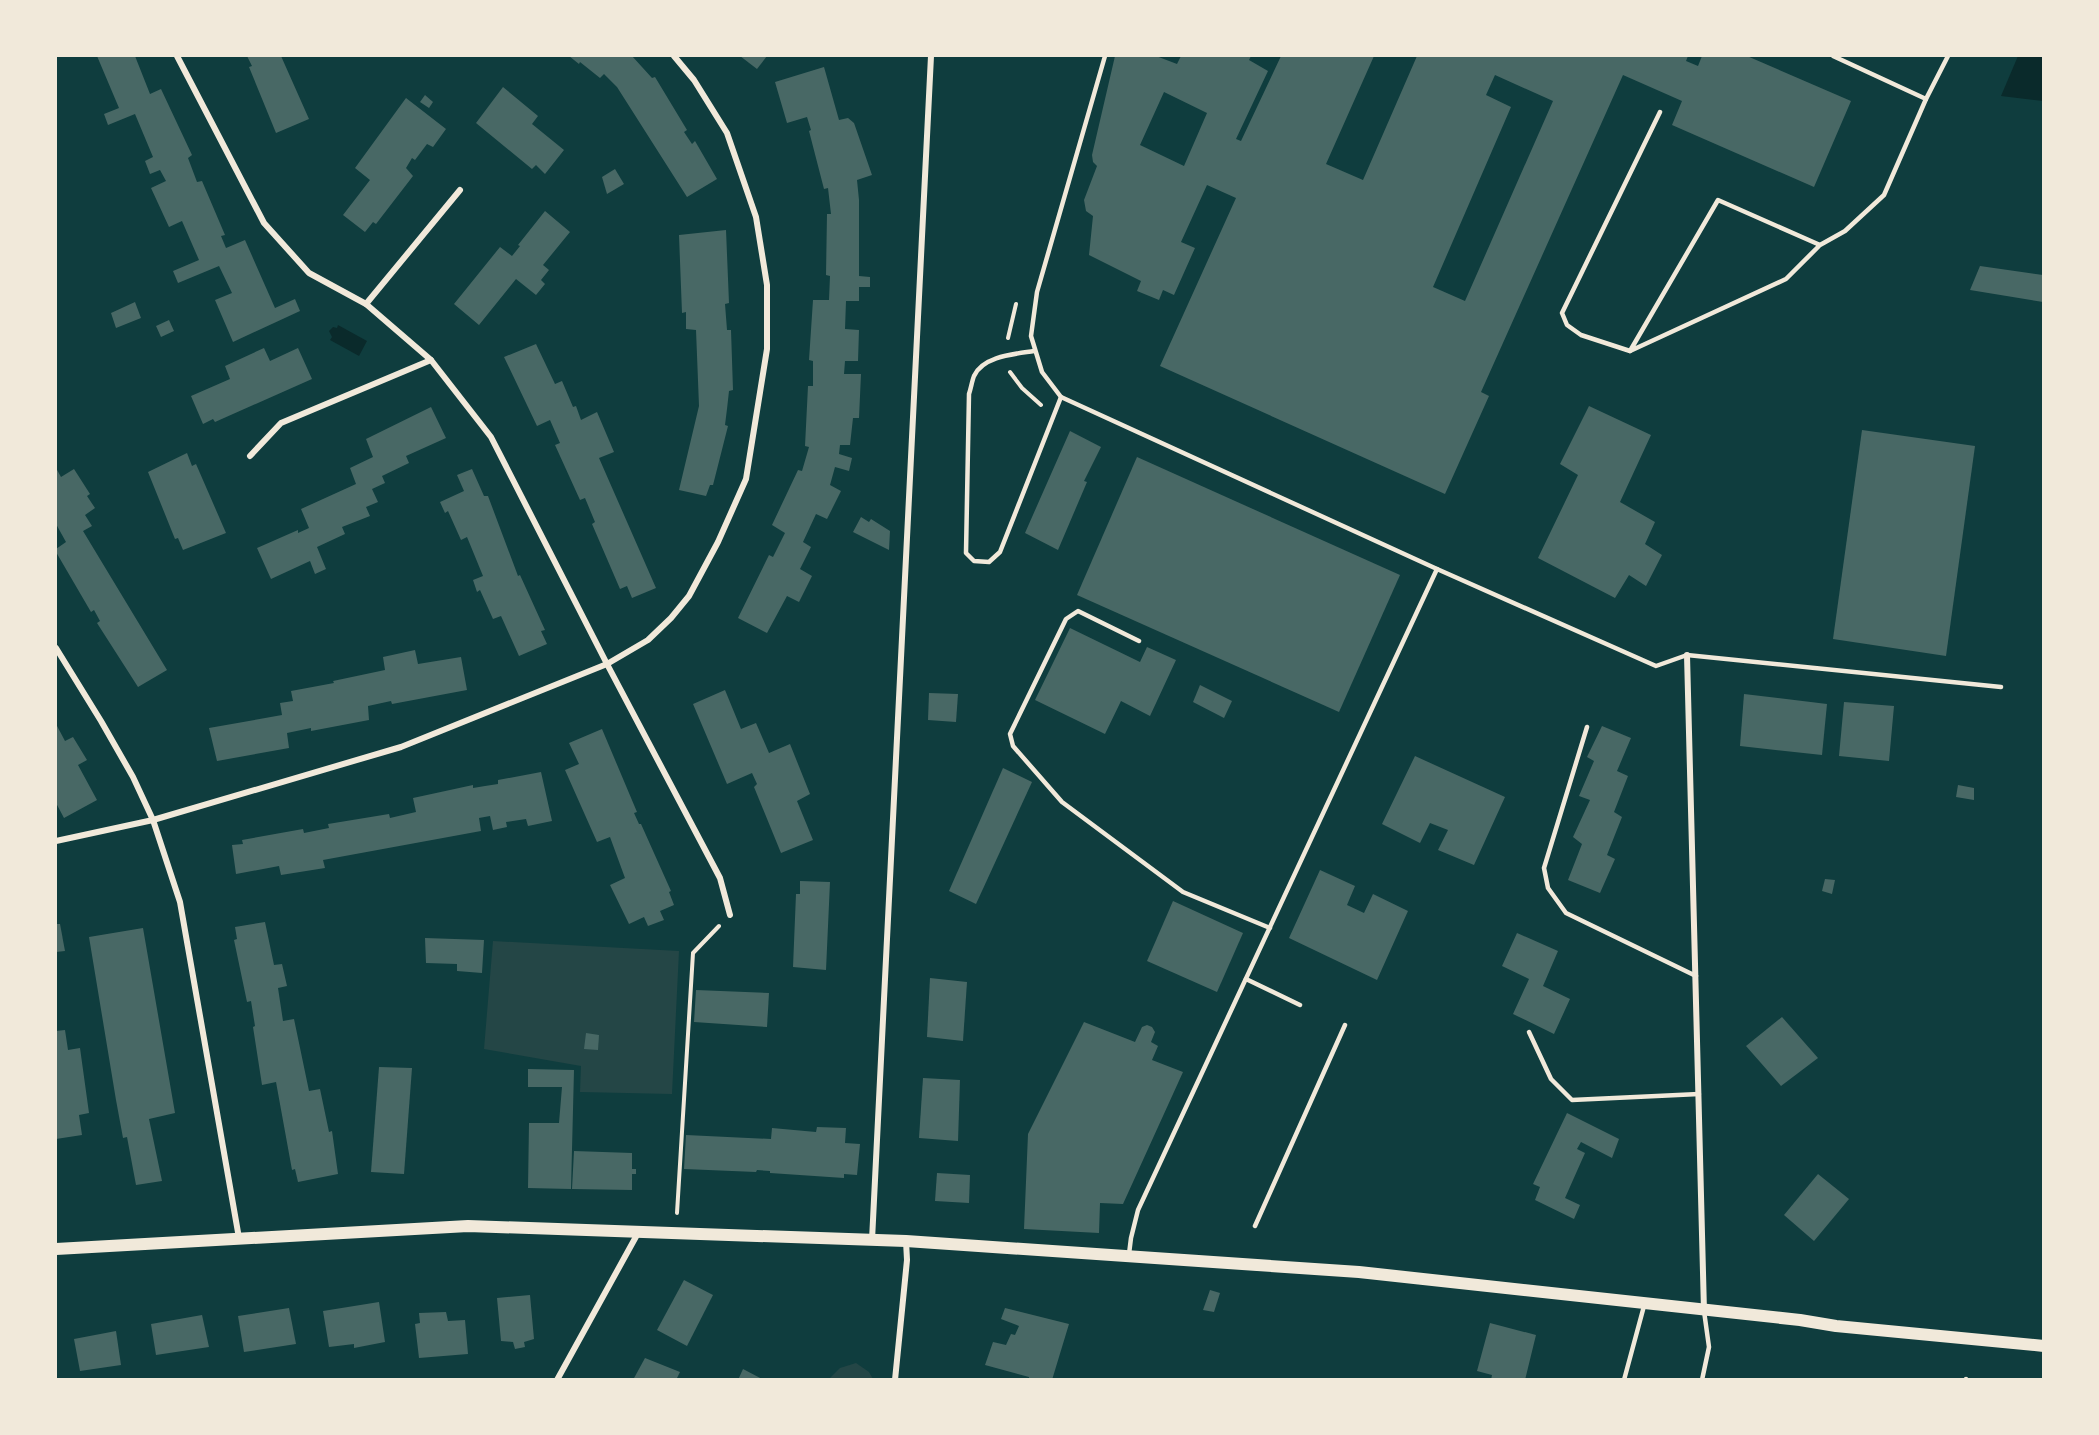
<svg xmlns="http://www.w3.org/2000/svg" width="2099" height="1435" font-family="Roboto,sans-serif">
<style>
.green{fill:#244646}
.water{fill:#0a2a2b}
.building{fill:#486865;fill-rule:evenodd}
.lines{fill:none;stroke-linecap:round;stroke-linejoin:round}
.path{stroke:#f1e9da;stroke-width:4}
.service{stroke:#f1e9da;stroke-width:4.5}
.minor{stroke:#f1e9da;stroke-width:6}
.secondary{stroke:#f1e9da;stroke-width:12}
</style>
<rect width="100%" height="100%" fill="#0f3d3e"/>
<g class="green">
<polygon points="493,941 679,951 672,1094 580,1092 581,1066 484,1049"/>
<polygon points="856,1363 869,1372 873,1379 829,1379 840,1368"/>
</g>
<g class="water">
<polygon points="2018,56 2043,56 2043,101 2001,96"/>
<polygon points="338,325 367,341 359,356 330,340 332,337 329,331 333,327 337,328"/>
</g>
<g class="building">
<polygon points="97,56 135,56 150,94 161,89 192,155 188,158 197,182 202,181 225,235 221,236 226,248 245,240 275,308 295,299 300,311 233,342 215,300 232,293 219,266 178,283 173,271 199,260 182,221 169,227 151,188 166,181 160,170 150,174 145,161 153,157 135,114 108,125 104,114 119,108"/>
<polygon points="247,56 281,56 309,119 276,133 249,67 252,66"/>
<polygon points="569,56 632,56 652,78 655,77 687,130 684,132 692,144 695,141 717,179 687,197 617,87 604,74 600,78 580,62 579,64"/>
<polygon points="740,56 767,56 757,69"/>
<path d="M1115,56H1156L1177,64L1181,56H1251L1249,60L1268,71L1236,139L1241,141L1281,56H1374L1326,164L1363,180L1417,56H1688L1686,61L1698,66L1702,56H1747L1851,101L1814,187L1672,125L1682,101L1623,75L1481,392L1489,396L1445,494L1160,366L1236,198L1207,185L1181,242L1195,248L1174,295L1163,290L1159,300L1137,291L1141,281L1089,255L1093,216L1086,211L1084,200L1097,166L1093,162L1092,155ZM1495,75L1553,101L1465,301L1433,287L1511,107L1486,95ZM1164,92L1207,113L1184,166L1140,145Z"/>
<polygon points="824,67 839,120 848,118 854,123 872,175 857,180 859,200 859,276 870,277 870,287 859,287 859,301 846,301 845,329 859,330 858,361 845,361 844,374 861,374 859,418 853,418 850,445 840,445 839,454 852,458 849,471 835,467 830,485 841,491 827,519 816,514 803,542 811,547 800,569 812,576 799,602 787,596 767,633 738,618 769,555 773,557 785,533 772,525 798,470 802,471 809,447 805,446 808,386 813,386 813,361 809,360 813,300 829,300 830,276 826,275 827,214 831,214 828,188 824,189 809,131 811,130 807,117 787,123 775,82"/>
<polygon points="503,87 538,116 532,124 564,150 545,174 536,165 532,169 476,123"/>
<polygon points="425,95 433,102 429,108 420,102"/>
<polygon points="406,98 446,129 433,147 427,144 415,160 412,158 406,168 413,176 376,224 373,222 365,232 343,215 370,180 355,168"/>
<polygon points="615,169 624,184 607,194 602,177"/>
<polygon points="545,211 570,232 543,265 549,270 541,280 545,284 536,295 516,279 479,325 454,304 500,247 512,256 520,246 518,245"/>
<polygon points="726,230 729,303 725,304 727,330 731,330 733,390 729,391 727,409 725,425 728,426 713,485 710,485 706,496 679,490 699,406 696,330 686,329 686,312 682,313 679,235"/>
<polygon points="1980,266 2043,275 2043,302 1970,290"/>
<polygon points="135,302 141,318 116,328 111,313"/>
<polygon points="169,320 174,331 161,337 156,326"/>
<polygon points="536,344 555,384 562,381 573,407 576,406 581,420 597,412 614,452 599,458 656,588 632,598 627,586 620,589 592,524 595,522 585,498 580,500 555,445 560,443 550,420 537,426 504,357"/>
<polygon points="264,348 270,361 298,348 312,379 215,422 213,419 203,424 191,396 230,379 225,366"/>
<polygon points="1589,406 1651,435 1620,502 1655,522 1645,544 1662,555 1646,586 1629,575 1615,598 1538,558 1578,475 1560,464"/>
<polygon points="431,407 446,438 406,456 409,463 382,476 385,483 372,489 378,502 366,507 370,516 342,527 345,534 317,547 326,569 315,574 310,561 271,579 257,548 298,530 298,533 309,528 301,509 356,484 350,468 373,457 366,439"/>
<polygon points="1862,430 1975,446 1946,656 1833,639"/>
<polygon points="1070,431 1101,447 1084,481 1087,482 1058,550 1025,533"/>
<polygon points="187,453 192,466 196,464 226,533 183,550 178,538 175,539 148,472"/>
<polygon points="1137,457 1400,575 1339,712 1077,595"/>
<polygon points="56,468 61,477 74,469 90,494 87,496 95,508 85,515 92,526 83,531 167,670 138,687 97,623 100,621 94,610 91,612 56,552 56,549 66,542 56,524"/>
<polygon points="472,469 484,496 488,496 518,576 520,575 545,630 541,631 547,644 519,656 501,616 493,619 480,590 477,592 473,580 483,576 467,537 461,540 448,511 445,513 440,502 464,491 457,475"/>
<polygon points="861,517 869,522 871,519 890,531 889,550 853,532"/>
<polygon points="1070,628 1140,662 1147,647 1176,660 1150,716 1121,701 1105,734 1035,700"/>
<polygon points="415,650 418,664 461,657 467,690 392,704 391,701 368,706 369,720 311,731 311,728 287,733 289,748 217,761 209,728 282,715 280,703 293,701 291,691 334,683 333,681 385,670 383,657"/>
<polygon points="1200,685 1232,701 1224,718 1193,702"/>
<polygon points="725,690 741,729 756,723 769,753 790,744 810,794 797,801 813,840 781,853 754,787 757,784 752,773 727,784 693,704"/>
<polygon points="929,693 958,694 956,722 928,720"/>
<polygon points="1744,694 1827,704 1822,755 1740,746"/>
<polygon points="1844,702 1894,706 1889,761 1839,756"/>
<polygon points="56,724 65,741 73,737 87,760 78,765 97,800 64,818 56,803"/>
<polygon points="1602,726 1631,738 1617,771 1628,776 1614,812 1622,817 1607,855 1615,859 1600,893 1568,880 1582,844 1573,837 1590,800 1579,796 1594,761 1587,757"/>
<polygon points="602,729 637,812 634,813 639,824 641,824 671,891 669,892 674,905 660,911 664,920 648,926 644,917 629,924 610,885 625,878 610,837 597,842 565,770 579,764 569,743"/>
<polygon points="1415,756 1505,797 1474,865 1438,850 1448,830 1430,823 1420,843 1382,824"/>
<polygon points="1003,768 1032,782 976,904 949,891"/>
<polygon points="541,772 552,821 528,826 526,819 506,822 507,827 493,830 490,816 479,818 481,831 323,860 325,868 281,875 279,866 236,874 232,845 243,844 242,840 303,829 304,833 329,828 328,824 389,814 390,818 416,812 413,798 473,785 473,788 485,786 498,784 498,780"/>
<polygon points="1958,785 1974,788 1974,800 1956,797"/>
<polygon points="1320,870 1355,886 1347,905 1364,913 1373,894 1408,911 1377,980 1289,938"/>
<polygon points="1825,879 1835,880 1832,894 1822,891"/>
<polygon points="800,881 830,882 826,970 793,967 796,894 800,894"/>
<polygon points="1173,901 1243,933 1217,992 1147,961"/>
<polygon points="265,922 274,965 282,964 287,986 278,988 283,1021 294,1019 309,1091 320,1089 329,1132 332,1131 338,1174 298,1182 295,1169 292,1170 276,1082 262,1085 253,1027 255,1026 251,1001 247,1002 234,940 237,939 235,927"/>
<polygon points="56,924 60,924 65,951 56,952"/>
<polygon points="143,928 175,1113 149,1119 162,1181 136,1185 127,1137 123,1138 116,1100 89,937"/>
<polygon points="1517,933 1558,951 1543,986 1570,999 1554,1034 1513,1014 1529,979 1502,966"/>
<polygon points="425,938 484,940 482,973 457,971 457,964 426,963"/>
<polygon points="930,978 967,982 963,1041 927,1037"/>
<polygon points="696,990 769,993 767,1027 694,1022"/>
<polygon points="1782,1017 1818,1058 1781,1086 1746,1046"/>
<polygon points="1084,1022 1135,1042 1142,1027 1147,1025 1152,1027 1155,1032 1151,1042 1158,1046 1152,1060 1183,1072 1123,1204 1100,1203 1099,1233 1024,1229 1028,1134"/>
<polygon points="65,1030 68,1050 80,1048 89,1113 79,1115 82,1135 56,1139 56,1031"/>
<polygon points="586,1033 599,1035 598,1050 584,1049"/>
<polygon points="379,1067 412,1068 404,1174 371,1172"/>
<polygon points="528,1069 574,1070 571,1189 528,1188 529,1123 559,1123 562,1087 528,1087"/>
<polygon points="923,1078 960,1080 958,1141 919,1138"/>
<polygon points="1567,1113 1619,1139 1612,1158 1581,1142 1577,1149 1585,1153 1565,1198 1580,1205 1574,1219 1535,1200 1540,1187 1533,1184"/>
<polygon points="817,1127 846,1128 845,1143 860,1144 857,1175 844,1174 844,1178 770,1173 770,1171 757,1170 756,1172 684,1169 686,1135 771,1139 772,1128 816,1132"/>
<polygon points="574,1151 632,1153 632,1169 636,1169 636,1174 632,1174 632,1190 572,1189"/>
<polygon points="937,1173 970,1175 969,1203 935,1201"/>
<polygon points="1818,1174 1849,1199 1814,1241 1784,1215"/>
<polygon points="684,1280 713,1295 687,1346 657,1330"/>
<polygon points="1210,1290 1220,1293 1214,1312 1203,1310"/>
<polygon points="530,1295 534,1339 524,1342 525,1347 515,1349 513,1342 501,1341 497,1298"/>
<polygon points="379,1302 385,1342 354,1348 354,1344 329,1347 323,1311"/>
<polygon points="289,1308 296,1344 244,1352 238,1316"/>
<polygon points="1005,1308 1069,1324 1052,1380 1029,1380 1029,1377 985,1365 993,1342 1006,1345 1011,1334 1015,1335 1019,1326 1001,1319"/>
<polygon points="446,1312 448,1321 465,1320 468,1354 419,1358 415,1324 420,1323 419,1313"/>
<polygon points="202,1315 209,1347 156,1355 151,1324"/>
<polygon points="1490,1323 1536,1335 1525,1380 1491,1380 1492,1375 1477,1371"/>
<polygon points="116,1331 121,1365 80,1371 74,1339"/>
<polygon points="645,1358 680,1372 676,1380 633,1380"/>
<polygon points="743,1369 764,1380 738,1380"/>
</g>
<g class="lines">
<g class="path">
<polyline points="1008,338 1016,304"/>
<polyline points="1010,372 1022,388 1041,405"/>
<polyline points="677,1213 693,953 719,926"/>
</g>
<g class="service">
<polyline points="1105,56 1037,292 1031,336 1042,372 1061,397 1437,569 1656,666 1687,655 2001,687"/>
<polyline points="1833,56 1926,99"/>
<polyline points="1820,245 1718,200 1630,351 1786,279 1820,245 1845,231 1884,195 1926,99 1948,56"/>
<path d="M1034,351C1015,354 983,356 974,376C972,381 971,388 969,394L966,553L974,561L989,562L1000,552L1061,397"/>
<polyline points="1630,351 1581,335 1567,325 1562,313 1660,112"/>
<polyline points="1139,641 1078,611 1066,619 1010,734 1013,746 1062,802 1183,892 1270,928"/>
<polyline points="1587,727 1544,868 1548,888 1566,913 1696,976"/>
<polyline points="1246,979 1300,1005"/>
<polyline points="1529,1032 1551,1079 1572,1100 1699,1094"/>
<polyline points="1255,1226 1345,1025"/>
<polyline points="1129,1254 1131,1238 1138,1210 1437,569"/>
<polyline points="1624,1380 1644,1306"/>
<polyline points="1702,1380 1709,1347 1704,1311"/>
<polyline points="1966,1380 1966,1379"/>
</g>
<g class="minor">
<polyline points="177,56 264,223 309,273 366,304 431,360 491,437 607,664 720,878 730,915"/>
<polyline points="366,304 460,190"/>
<polyline points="250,456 281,423 431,360"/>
<polyline points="56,648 101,721 133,777 153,820 180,902 239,1238"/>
<polyline points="1687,655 1704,1311"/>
<polyline points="56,841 153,820 401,747 607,664 648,640 671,618 689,596 718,542 746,479 767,349 767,285 756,217 727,133 694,80 674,56"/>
<polyline points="872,1240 931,56"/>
<polyline points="557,1380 638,1233"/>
<polyline points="895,1380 907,1260 906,1241"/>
</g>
<polyline class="secondary" points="56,1249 468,1226 906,1241 1359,1272 1800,1320 1836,1326 2044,1346"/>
</g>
<rect width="2099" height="1435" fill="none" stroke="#f1e9da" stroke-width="114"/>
</svg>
